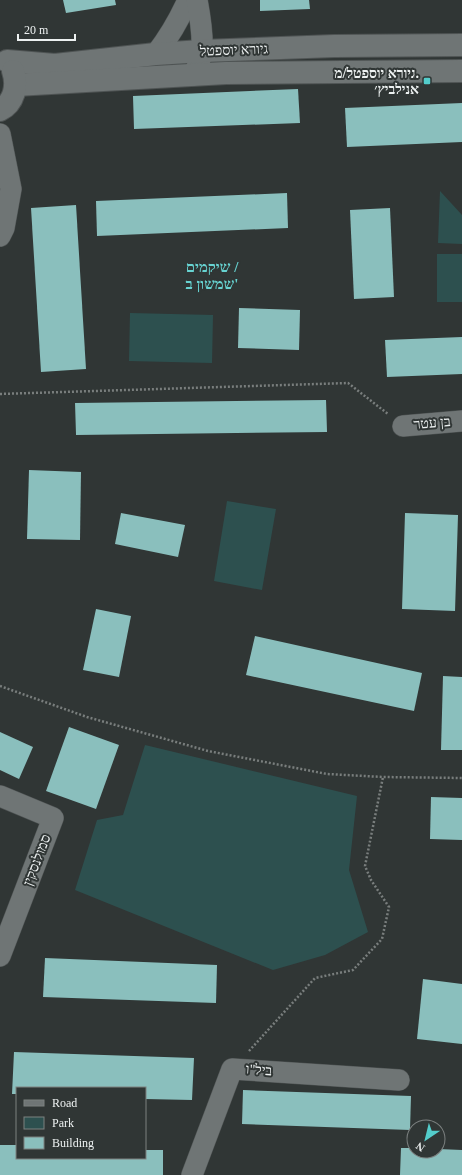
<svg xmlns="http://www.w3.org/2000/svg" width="462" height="1175" font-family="'Times New Roman','Noto Sans Hebrew',serif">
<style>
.green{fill:#2d504f}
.building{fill:#8abfbd}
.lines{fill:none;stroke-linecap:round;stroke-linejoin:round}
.minor-casing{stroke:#4f5454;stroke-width:22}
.tertiary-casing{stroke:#4f5454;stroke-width:24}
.path{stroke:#797e7d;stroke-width:2.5;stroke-dasharray:2 2;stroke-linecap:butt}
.minor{stroke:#6f7575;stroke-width:21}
.tertiary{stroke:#6f7575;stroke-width:22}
.poi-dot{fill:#53cdcb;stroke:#303635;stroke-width:1.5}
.labels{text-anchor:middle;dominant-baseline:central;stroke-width:4;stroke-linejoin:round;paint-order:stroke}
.street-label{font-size:14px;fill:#edf1f1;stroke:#303635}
.poi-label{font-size:14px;font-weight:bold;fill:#edf1f1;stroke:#303635;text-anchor:end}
.neighbourhood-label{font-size:15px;font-weight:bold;fill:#67d3d1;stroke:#303635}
</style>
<rect width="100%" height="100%" fill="#303635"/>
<g class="green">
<polygon points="440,191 462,215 462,244 438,243"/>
<rect x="437" y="254" width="25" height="48"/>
<polygon points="130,313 213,315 212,363 129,361"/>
<polygon points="227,501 276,509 262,590 214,581"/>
<polygon points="145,745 357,796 349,870 368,932 325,955 273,970 75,890 97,820 123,815"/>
</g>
<g class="building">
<polygon points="63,0 115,0 116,5 66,13"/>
<polygon points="260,0 309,0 310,9 260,11"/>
<polygon points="298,89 300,123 134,129 133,96"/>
<polygon points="462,103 462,142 347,147 345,108"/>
<polygon points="287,193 288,228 97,236 96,201"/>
<polygon points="76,205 86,369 41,372 31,208"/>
<polygon points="390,208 394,297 354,299 350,210"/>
<polygon points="239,308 300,310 299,350 238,348"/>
<polygon points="462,337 462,374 387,377 385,340"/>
<polygon points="326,400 327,432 76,435 75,403"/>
<polygon points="29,470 81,472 80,540 27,539"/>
<polygon points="121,513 185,525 178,557 115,544"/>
<polygon points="405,513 458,515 455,611 402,609"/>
<polygon points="96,609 131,616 119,677 83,670"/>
<polygon points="255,636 422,673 414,711 246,675"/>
<polygon points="443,676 462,677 462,750 441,750"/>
<polygon points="69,727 119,745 96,809 46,791"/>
<polygon points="0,732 33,747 19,779 0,770"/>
<polygon points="431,797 462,798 462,840 430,839"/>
<polygon points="45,958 217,965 216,1003 43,997"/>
<polygon points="423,979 462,984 462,1044 417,1039"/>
<polygon points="14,1052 194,1058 192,1100 145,1099 145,1088 17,1088 17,1094 12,1094"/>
<polygon points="243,1090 411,1096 410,1130 242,1124"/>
<polygon points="0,1145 17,1145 17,1158 145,1158 145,1150 163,1150 163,1175 0,1175"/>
<polygon points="401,1148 414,1148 414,1151 438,1151 438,1149 462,1150 462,1175 400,1175"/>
</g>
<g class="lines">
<defs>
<g id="minor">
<path d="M156,54C169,37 179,20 188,0"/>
<path d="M193,75C197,68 201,60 202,51C203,35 200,16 197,0"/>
<polyline points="0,134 11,189 4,228 0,236"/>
<polyline points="403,426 462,421"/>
<polyline points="0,796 53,818 0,956"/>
<polyline points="192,1175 232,1069 399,1080"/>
</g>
<g id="tertiary">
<polyline points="7,61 55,65 156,54 202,51 334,46 462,45"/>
<polyline points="16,85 226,73 462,71"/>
<path d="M0,110C14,103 18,86 13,71"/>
</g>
</defs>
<use href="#minor" class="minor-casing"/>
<use href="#tertiary" class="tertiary-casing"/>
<g class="path">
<polyline points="0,394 348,383 388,414"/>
<polyline points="0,686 87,717 208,751 327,774 383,777 462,778"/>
<polyline points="249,1051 315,978 353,970 382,939 389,907 371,880 365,866 383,777"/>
</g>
<use href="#minor" class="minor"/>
<use href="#tertiary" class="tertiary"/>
</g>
<rect class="poi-dot" x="423" y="77" width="8" height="8" rx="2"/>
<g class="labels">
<g class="street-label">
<text transform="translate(234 50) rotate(-2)">גיורא יוספטל</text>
<text transform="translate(432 423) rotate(-5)">בן עטר</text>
<text transform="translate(37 860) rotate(-69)">סמולנסקין</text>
<text transform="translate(259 1070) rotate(4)">ביל"ו</text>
</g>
<g class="poi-label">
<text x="419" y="73">גיורא יוספטל/מ.<tspan x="419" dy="16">אנילביץ׳</tspan></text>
</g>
<g class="neighbourhood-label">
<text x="212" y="267">שיקמים /<tspan x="212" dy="17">שמשון ב'</tspan></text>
</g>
</g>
<rect x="16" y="1087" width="130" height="72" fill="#303635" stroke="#7c8180"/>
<rect x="24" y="1100" width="20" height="6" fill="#6f7575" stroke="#7c8180"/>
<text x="52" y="1107" font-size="12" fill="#edf1f1">Road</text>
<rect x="24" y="1117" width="20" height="12" fill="#2d504f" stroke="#7c8180"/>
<text x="52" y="1127" font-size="12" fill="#edf1f1">Park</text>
<rect x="24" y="1137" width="20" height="12" fill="#8abfbd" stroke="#7c8180"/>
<text x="52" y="1147" font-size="12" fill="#edf1f1">Building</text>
<g transform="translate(426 1139) rotate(215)"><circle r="19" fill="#303635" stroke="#7c8180"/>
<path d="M0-3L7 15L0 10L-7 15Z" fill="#53cdcb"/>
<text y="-6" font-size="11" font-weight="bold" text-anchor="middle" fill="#edf1f1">N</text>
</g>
<path d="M18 34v6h57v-6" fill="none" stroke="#edf1f1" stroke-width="2"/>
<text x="24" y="34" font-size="12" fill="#edf1f1" stroke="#303635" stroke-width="3" paint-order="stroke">20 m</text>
</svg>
